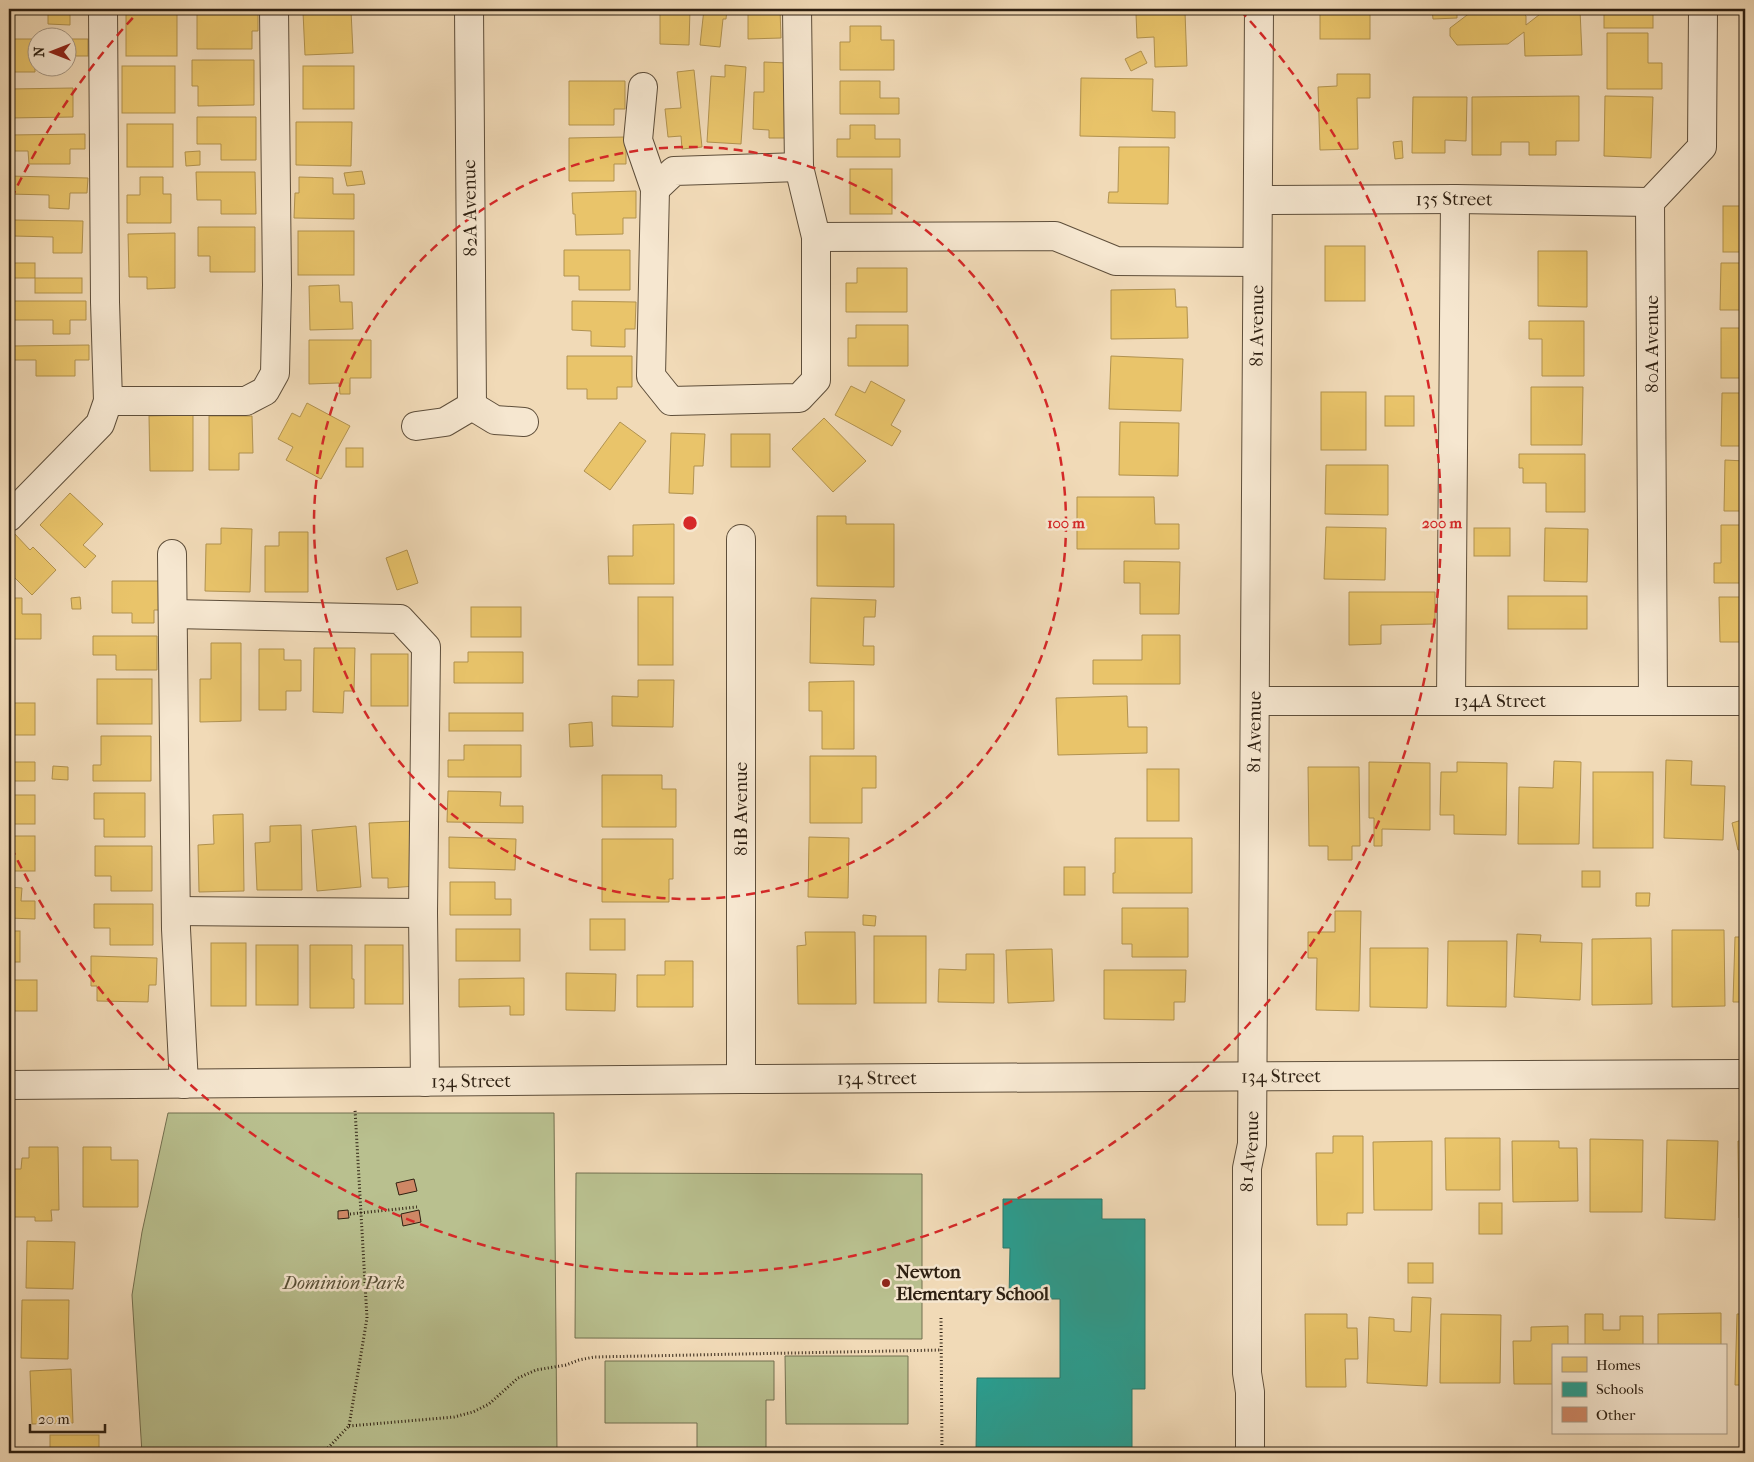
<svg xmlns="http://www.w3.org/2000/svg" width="1754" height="1462" font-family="'IM FELL French Canon',serif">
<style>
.green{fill:#b9c08f;stroke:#737050}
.homes{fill:#e9c46a;stroke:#b1924f}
.schools{fill:#2a9d8f;stroke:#2b7769}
.building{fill:#ce8765;stroke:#2d1f11}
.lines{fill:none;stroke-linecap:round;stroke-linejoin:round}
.minor-casing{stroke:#5e4e3a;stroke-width:30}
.path{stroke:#2d1f11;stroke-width:3;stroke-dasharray:1 2.5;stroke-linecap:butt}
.minor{stroke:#f6e7d0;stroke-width:28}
.ring{fill:none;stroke:#d62828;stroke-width:2.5;stroke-dasharray:9 6}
.poi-dot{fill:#8f2418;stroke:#f6e7d0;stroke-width:2}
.labels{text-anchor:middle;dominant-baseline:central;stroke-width:5;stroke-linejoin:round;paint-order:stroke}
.street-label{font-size:19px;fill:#2d1f11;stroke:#f6e7d0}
.poi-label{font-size:19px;font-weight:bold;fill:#2d1f11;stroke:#f6e7d0;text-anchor:start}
.park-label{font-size:19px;font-style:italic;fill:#574f37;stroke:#f6e7d0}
.centre{fill:#d62828;stroke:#f6e7d0;stroke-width:2.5}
.ring-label{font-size:15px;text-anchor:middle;font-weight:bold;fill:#d62828;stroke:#f6e7d0;stroke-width:5;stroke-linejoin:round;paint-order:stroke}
</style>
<rect width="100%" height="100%" fill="#f1dab7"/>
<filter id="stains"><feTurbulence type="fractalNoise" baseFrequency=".004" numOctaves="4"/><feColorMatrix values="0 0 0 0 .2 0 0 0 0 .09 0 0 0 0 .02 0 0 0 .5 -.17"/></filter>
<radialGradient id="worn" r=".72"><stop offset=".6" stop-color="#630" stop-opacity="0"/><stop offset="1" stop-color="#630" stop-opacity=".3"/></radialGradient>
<g class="green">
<polygon points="168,1113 554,1113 557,1453 142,1453 132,1295 142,1232"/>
<polygon points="576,1173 922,1174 922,1339 575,1338"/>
<polygon points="785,1356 908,1356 908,1424 786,1424"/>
<polygon points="605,1361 774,1361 774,1400 766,1400 766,1453 697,1453 697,1423 605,1423"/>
</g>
<g class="homes">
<polygon points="17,9 70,9 70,25 48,24 48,10"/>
<polygon points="197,9 258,9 258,31 252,31 252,49 197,49"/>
<polygon points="660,9 690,9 689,45 660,44"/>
<polygon points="704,9 727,9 726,19 723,19 720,47 700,45"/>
<polygon points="748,9 780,9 781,38 748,39"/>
<rect x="840" y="9" width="57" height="4"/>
<rect x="1320" y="9" width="50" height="30"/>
<polygon points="1432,9 1457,9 1457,18 1433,19"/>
<polygon points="1475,9 1520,9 1526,16 1526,25 1544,11 1580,10 1582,55 1525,56 1524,32 1508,44 1457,45 1450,36 1450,28"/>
<rect x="1604" y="9" width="49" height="19"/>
<polygon points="351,10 353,53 305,55 303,12"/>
<polygon points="1185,12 1187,66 1155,67 1154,37 1137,38 1136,14"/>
<rect x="126" y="13" width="51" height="43"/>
<polygon points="850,26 881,26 881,40 894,40 894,70 840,70 840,42 850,42"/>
<polygon points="1607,33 1648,33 1648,63 1662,63 1662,89 1607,89"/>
<polygon points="9,39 38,39 38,56 35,56 35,72 9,72"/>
<rect x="68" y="39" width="20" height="17"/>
<polygon points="1141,51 1147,63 1131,71 1125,59"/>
<polygon points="192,60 254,60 254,105 198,106 198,86 192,86"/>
<polygon points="764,62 788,63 786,138 769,138 769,130 753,129 754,92 764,92"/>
<polygon points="725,65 746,67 741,144 707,142 711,76 725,77"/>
<rect x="122" y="66" width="53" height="47"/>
<rect x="303" y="66" width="51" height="43"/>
<polygon points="694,70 702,147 682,149 681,136 668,137 665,109 681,108 677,72"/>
<polygon points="1337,74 1370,74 1370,98 1357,98 1358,149 1320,150 1318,87 1337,86"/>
<polygon points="1081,78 1153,79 1152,111 1175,112 1175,138 1080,136"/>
<polygon points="569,81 625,81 625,109 614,109 614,125 569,125"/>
<polygon points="840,81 880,81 880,98 899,98 899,114 840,114"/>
<polygon points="73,88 73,117 9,118 9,89"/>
<polygon points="1579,96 1579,141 1556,141 1556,155 1529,155 1529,142 1501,142 1501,155 1472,155 1472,97"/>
<polygon points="1605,96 1653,97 1651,158 1604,156"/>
<polygon points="1413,97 1467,97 1466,141 1445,140 1445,153 1412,153"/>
<polygon points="197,117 256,117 256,160 221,160 221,144 197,144"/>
<polygon points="296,122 352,122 351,166 296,165"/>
<rect x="127" y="124" width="46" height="43"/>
<polygon points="850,125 875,125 875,139 900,139 900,157 837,157 837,139 850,139"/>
<polygon points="85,134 85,149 70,149 70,164 29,164 28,151 10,151 10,135"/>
<polygon points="626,137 626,164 614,164 614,181 569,181 569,138"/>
<polygon points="1402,141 1403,158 1395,159 1393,142"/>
<polygon points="1119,147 1169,147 1168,204 1108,203 1109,192 1118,192"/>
<polygon points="200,151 200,165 186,166 185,152"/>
<rect x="850" y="169" width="42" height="45"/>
<rect x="1743" y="170" width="2" height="30"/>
<polygon points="362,171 365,184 347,186 344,173"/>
<polygon points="196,172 255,172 256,214 221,214 221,200 197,200"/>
<polygon points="9,176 88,178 87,193 70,193 69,209 49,208 49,195 9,194"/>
<polygon points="140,177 163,177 163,194 171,194 171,223 127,223 127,195 140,195"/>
<polygon points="299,177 333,178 333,194 354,194 354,219 294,218 295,193 299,193"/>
<polygon points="636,191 636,218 623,218 623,234 576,235 575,214 573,214 572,193"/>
<rect x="1723" y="206" width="22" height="46"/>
<polygon points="14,220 83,221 82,253 53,253 53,237 14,236"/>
<polygon points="198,227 255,227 255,272 210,272 210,256 198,256"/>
<rect x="298" y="231" width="56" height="44"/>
<polygon points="175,233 175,288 147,289 147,277 129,277 128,234"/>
<rect x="1325" y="246" width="40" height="55"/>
<polygon points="564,250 630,250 630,290 579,290 579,276 564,276"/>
<polygon points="1538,251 1587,251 1587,307 1538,306"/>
<rect x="12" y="263" width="23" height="15"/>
<polygon points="1721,263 1745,263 1745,310 1720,310"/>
<polygon points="857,268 907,268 907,312 846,312 846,283 857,283"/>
<rect x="35" y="278" width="47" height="15"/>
<polygon points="339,285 340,302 352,302 353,329 310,330 309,286"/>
<polygon points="1175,289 1176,307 1187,307 1188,338 1111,339 1111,290"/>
<polygon points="11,301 86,301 86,320 70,320 70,334 53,334 53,320 11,320"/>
<polygon points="572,301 636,302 635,329 625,329 625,347 591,346 591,331 572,330"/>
<polygon points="1529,321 1584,321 1584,376 1542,376 1542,339 1529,339"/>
<polygon points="856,325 908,325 908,366 848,366 848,338 856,338"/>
<rect x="1721" y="328" width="24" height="50"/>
<polygon points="309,340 371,340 371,378 350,378 350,394 340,394 339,383 309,384"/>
<polygon points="89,345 89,360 75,360 75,376 36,376 36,360 12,360 11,346"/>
<polygon points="567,356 632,356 632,387 617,387 617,399 587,399 587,389 567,389"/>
<polygon points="1111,356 1183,359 1181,411 1109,409"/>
<polygon points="871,381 905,400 891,425 901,431 892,446 835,415 851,386 865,393"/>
<polygon points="1531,387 1583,387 1582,445 1531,445"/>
<rect x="1321" y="392" width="45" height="58"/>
<polygon points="1722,393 1745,393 1745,446 1721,446"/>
<rect x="1385" y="396" width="29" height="30"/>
<polygon points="307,403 350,426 321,479 286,460 293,447 278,439 292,413 300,417"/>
<polygon points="193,415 193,471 150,471 149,416"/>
<polygon points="209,416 252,416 253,453 239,453 239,470 209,470"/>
<polygon points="824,418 866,461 833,492 792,449"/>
<polygon points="620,422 646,441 610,490 584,471"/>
<polygon points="1120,422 1179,423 1178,476 1119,475"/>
<polygon points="671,433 705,434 703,466 694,466 693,494 669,493"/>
<rect x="731" y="434" width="39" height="33"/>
<rect x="346" y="448" width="17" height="19"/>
<polygon points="1519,454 1585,454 1585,512 1546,512 1546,483 1523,483 1523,468 1519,468"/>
<polygon points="1725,460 1745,461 1745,511 1724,511"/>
<polygon points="1326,465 1388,465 1388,515 1325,514"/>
<polygon points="70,493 103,524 83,545 96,556 85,568 40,525"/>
<polygon points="1077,497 1154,497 1155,524 1179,524 1179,549 1077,549"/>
<polygon points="817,516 846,516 846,524 894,524 894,587 817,586"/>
<polygon points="674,524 674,584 609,584 608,556 633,556 633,525"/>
<polygon points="1721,525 1745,525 1745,583 1714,583 1714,563 1721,563"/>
<polygon points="1326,527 1386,528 1385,580 1324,579"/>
<polygon points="221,528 252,529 250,592 205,591 206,544 221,544"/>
<rect x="1474" y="528" width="36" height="28"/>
<polygon points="1545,528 1588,529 1587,582 1544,581"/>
<polygon points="279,532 308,532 308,592 265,592 265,546 279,546"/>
<polygon points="14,533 30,550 33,547 56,570 32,595 9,572 9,539"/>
<polygon points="407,550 418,583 397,590 386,558"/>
<polygon points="1124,561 1180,562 1179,614 1140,614 1140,583 1124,583"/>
<polygon points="112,581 165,581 165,610 154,610 154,623 132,623 132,613 112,613"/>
<polygon points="1349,592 1435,592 1435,624 1381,625 1381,644 1349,645"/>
<rect x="1508" y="596" width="79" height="33"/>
<polygon points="80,597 81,609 72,609 71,598"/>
<rect x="638" y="597" width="35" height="68"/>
<polygon points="1719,597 1745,597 1745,642 1720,642"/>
<polygon points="9,598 22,598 22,614 41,614 41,639 9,639"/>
<polygon points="811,598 876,600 875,617 864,617 863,646 874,646 874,665 810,663"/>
<rect x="471" y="607" width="50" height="30"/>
<polygon points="1142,635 1180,635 1180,684 1093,684 1093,660 1142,660"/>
<polygon points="93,636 157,636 157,670 116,670 116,655 93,655"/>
<polygon points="211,643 241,643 241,721 200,722 200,679 211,679"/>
<polygon points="314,648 355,648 354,691 344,691 343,713 313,712"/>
<polygon points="259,649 284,649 284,660 301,660 301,691 286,691 286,710 259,710"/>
<polygon points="468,652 523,652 523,683 454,683 454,662 468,662"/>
<rect x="371" y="654" width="37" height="52"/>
<rect x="97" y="679" width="55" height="45"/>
<polygon points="638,680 674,680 673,727 612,726 612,696 638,697"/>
<polygon points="854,681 854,749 822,749 822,711 809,711 809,682"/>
<polygon points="1127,696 1128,727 1147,727 1147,753 1058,755 1056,698"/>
<rect x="9" y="703" width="26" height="32"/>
<rect x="449" y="713" width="74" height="18"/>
<polygon points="592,722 593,746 570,747 569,724"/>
<polygon points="101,736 151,736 151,781 93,781 93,765 101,765"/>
<polygon points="464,745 521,745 521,777 448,777 448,760 464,760"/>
<polygon points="9,748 10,762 35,762 35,781 9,781"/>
<polygon points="810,756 876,756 876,788 862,788 862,823 810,823"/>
<polygon points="1666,760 1692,761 1691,785 1725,786 1723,840 1664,838"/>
<rect x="1740" y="760" width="5" height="35"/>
<polygon points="1554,761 1581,762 1579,844 1518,844 1519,787 1553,788"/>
<polygon points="1369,762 1430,763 1430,830 1382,829 1382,846 1374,846 1374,818 1369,818"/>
<polygon points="1457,762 1507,763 1506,835 1454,834 1454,815 1440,815 1441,772 1457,772"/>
<polygon points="53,766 68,767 68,780 52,779"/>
<polygon points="1308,767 1359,767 1360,846 1352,846 1352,860 1328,860 1328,846 1309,846"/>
<rect x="1147" y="769" width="32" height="52"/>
<rect x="1593" y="772" width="60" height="76"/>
<polygon points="602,775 662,775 662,789 676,789 676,827 602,827"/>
<polygon points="448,791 501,792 500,806 523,806 523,823 447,822"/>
<polygon points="94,793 145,793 145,837 104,837 104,819 94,819"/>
<rect x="9" y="795" width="26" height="29"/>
<polygon points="243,814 244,891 199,892 198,845 214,844 213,815"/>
<polygon points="1745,819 1745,848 1738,850 1732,823"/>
<polygon points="413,821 416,886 388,888 388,878 372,878 369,823"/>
<polygon points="301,825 302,890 257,890 255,843 270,842 270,826"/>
<polygon points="356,826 361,887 317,891 312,830"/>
<rect x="9" y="836" width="26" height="35"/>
<polygon points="449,837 516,839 515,870 449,868"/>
<polygon points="809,837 849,838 848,898 808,897"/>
<polygon points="1115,838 1192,838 1192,893 1113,893 1113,873 1115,873"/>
<polygon points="602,839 673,839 673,879 669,879 669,902 602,902"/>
<polygon points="95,846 152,846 152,891 111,891 111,876 95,876"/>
<rect x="1064" y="867" width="21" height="28"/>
<rect x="1582" y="871" width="18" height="16"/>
<polygon points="450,882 495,882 495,899 511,899 511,915 450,915"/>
<polygon points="9,887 22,888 21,901 35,901 35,919 9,918"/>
<polygon points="1636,893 1650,893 1649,906 1636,906"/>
<polygon points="94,904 153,904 153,945 110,945 110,928 94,928"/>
<polygon points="1122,908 1188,908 1188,957 1132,957 1132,944 1122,944"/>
<polygon points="1335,911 1361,911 1359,1011 1316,1010 1317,958 1308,958 1308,932 1335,932"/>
<polygon points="863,915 876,916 875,926 863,925"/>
<rect x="590" y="919" width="35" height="31"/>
<rect x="456" y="929" width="64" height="32"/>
<polygon points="1672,930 1724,930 1725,1006 1672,1007"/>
<rect x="9" y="931" width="11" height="31"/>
<polygon points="805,932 855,932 856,1004 798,1004 797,946 806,945"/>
<polygon points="1517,934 1541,935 1540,942 1582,943 1580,1000 1514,997"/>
<rect x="874" y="936" width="52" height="67"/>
<polygon points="1735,937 1745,937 1745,1002 1733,1002"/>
<polygon points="1651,938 1652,1004 1592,1005 1592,939"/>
<polygon points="1448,941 1507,941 1506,1007 1447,1006"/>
<rect x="211" y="943" width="35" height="63"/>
<rect x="256" y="945" width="42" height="60"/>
<polygon points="310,945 352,945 352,979 354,979 354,1008 310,1008"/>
<rect x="365" y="945" width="38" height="59"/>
<polygon points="1370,948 1428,948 1427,1008 1370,1007"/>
<polygon points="1052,949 1054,1001 1008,1003 1006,950"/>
<polygon points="966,954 994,954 994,1003 938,1002 939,969 966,970"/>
<polygon points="91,956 157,958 156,985 149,985 148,1002 97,1001 97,986 91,986"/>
<polygon points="665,961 693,961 693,1007 637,1007 637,975 665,975"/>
<polygon points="1104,970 1186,970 1185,1002 1174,1002 1174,1020 1104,1019"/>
<polygon points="566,973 616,974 615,1011 566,1010"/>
<polygon points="524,978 524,1015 510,1015 510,1006 459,1007 459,979"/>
<rect x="9" y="980" width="28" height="31"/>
<polygon points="1333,1136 1363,1136 1363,1213 1347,1213 1347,1225 1317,1225 1316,1153 1333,1153"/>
<polygon points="1445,1138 1500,1138 1500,1190 1446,1190"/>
<polygon points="1590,1139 1643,1140 1642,1212 1590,1212"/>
<polygon points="1667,1140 1718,1141 1715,1220 1665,1218"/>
<polygon points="1432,1141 1432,1210 1374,1210 1373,1142"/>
<polygon points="1512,1141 1559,1141 1559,1148 1577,1148 1578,1201 1513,1202"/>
<polygon points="1738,1141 1745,1141 1745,1218 1739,1218"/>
<polygon points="29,1147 58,1147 59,1210 51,1210 52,1221 35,1221 35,1217 9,1217 9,1169 21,1169 22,1158 29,1158"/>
<polygon points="83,1147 111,1147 111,1160 138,1160 138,1207 83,1207"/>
<rect x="1479" y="1203" width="23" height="31"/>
<polygon points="27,1241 75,1242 73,1289 26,1288"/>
<rect x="1408" y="1263" width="25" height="20"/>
<polygon points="1412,1297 1431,1298 1427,1386 1367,1383 1369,1317 1394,1319 1394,1331 1411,1332"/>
<polygon points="22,1300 69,1300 68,1359 21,1358"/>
<polygon points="1721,1313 1721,1346 1658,1346 1658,1314"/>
<polygon points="1305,1314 1347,1314 1347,1328 1357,1328 1358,1359 1345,1359 1346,1387 1306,1387"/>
<polygon points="1441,1314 1501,1315 1500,1383 1440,1383"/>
<polygon points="1585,1314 1603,1314 1603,1330 1620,1330 1620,1316 1643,1316 1643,1346 1585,1346"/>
<polygon points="1737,1314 1745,1314 1745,1385 1735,1385"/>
<polygon points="1568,1326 1568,1346 1553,1346 1553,1384 1514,1384 1513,1341 1531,1341 1531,1327"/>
<polygon points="71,1369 73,1423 32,1424 30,1371"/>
<rect x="50" y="1435" width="49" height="18"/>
</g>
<polygon class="schools" points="1003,1199 1102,1199 1102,1219 1145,1219 1145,1389 1132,1389 1132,1453 976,1452 977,1378 1060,1378 1060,1299 1009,1299 1010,1248 1003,1248"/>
<g class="building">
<polygon points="414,1179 417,1191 399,1195 396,1183"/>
<polygon points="348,1210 349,1218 338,1219 338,1211"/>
<polygon points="419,1210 421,1222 403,1226 401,1214"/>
</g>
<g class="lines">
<defs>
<g id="minor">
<polyline points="643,87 638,140 655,189 651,376 671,401 799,398 816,380 816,237 799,167 797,9"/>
<polyline points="655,189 674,171 799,167"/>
<path id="s1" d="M1258,200L1455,199L1650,202"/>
<polyline points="816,237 1055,236 1116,261 1257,262"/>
<polyline points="108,401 246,401 265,391 275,373 277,285 274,9"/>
<polyline points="472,406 495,420 524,422"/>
<polyline points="416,426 445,422 472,406 469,9"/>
<polyline points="9,517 100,424 108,401 105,302 103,9"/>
<polyline points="172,554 176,929 184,1084"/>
<polyline points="173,614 400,619 426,647 423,913 425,1082"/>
<polyline points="1451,700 1455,199"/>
<polyline points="1653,700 1650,202 1702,147 1703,9"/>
<path id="s2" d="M1255,701H1745"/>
<polyline points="176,911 423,913"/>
<polyline points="741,1079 741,539"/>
<path id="s3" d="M9,1085L741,1079L1745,1074"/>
<path id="s4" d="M1250,1453V1392L1247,1373V1168L1252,1144L1259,9"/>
</g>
</defs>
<use href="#minor" class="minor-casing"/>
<g class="path">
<polyline points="350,1214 417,1207"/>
<polyline points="941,1318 942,1453"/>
<polyline points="349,1426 454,1417 473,1412 489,1404 518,1378 536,1370 566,1365 579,1360 594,1357 941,1350"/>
<polyline points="323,1453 349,1426 367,1318 355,1109"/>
</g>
<use href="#minor" class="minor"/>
</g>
<g class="ring">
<circle cx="690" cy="523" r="376"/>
<path d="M11 199A752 752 0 0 1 140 10M1240 10A752 752 0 1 1 11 847"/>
</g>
<circle class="poi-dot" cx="886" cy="1283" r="5"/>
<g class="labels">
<g class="street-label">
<text stroke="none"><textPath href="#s1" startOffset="196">135 Street</textPath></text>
<text transform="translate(470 208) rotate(-91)">82A Avenue</text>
<text stroke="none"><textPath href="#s4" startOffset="1128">81 Avenue</textPath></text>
<text transform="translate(1652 344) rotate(-90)">80A Avenue</text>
<text stroke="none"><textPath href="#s2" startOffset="245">134A Street</textPath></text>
<text stroke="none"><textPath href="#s4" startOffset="722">81 Avenue</textPath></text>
<text transform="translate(741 809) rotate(-90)">81B Avenue</text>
<text stroke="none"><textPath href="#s3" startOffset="1272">134 Street</textPath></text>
<text stroke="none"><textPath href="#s3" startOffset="868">134 Street</textPath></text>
<text stroke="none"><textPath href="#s3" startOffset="462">134 Street</textPath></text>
<text stroke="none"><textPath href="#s4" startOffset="302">81 Avenue</textPath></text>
</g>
<g class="poi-label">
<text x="896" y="1272">Newton<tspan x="896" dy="22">Elementary School</tspan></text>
</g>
<g class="park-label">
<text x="344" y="1283">Dominion Park</text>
</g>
</g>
<circle cx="690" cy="523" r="8" class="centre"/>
<g class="ring-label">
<text x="1066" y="528">100 m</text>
<text x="1442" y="528">200 m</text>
</g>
<rect width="1754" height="1462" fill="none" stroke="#f1dab7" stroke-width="30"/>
<rect x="10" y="10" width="1734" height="1442" fill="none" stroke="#2d1f11" stroke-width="2.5"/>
<rect x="15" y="15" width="1724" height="1432" fill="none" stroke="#2d1f11"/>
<rect x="1552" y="1344" width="175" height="90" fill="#f6e7d0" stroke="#a69784"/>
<rect x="1562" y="1357" width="25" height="15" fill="#e9c46a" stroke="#a69784"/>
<text x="1596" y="1370" font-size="15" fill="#2d1f11">Homes</text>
<rect x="1562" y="1382" width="25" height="15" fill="#2a9d8f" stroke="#a69784"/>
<text x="1596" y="1394" font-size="15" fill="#2d1f11">Schools</text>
<rect x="1562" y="1407" width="25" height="15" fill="#ce8765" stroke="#a69784"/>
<text x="1596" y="1420" font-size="15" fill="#2d1f11">Other</text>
<g transform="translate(52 52) rotate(270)"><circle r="24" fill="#f6e7d0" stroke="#a69784"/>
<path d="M0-4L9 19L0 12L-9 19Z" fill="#8f2418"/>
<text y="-8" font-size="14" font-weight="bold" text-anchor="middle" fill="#2d1f11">N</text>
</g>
<path d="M30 1424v8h75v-8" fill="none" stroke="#2d1f11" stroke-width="2.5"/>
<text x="38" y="1424" font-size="15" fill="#2d1f11" stroke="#f6e7d0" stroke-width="4" paint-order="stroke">20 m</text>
<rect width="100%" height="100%" filter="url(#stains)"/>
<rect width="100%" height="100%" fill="url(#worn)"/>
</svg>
